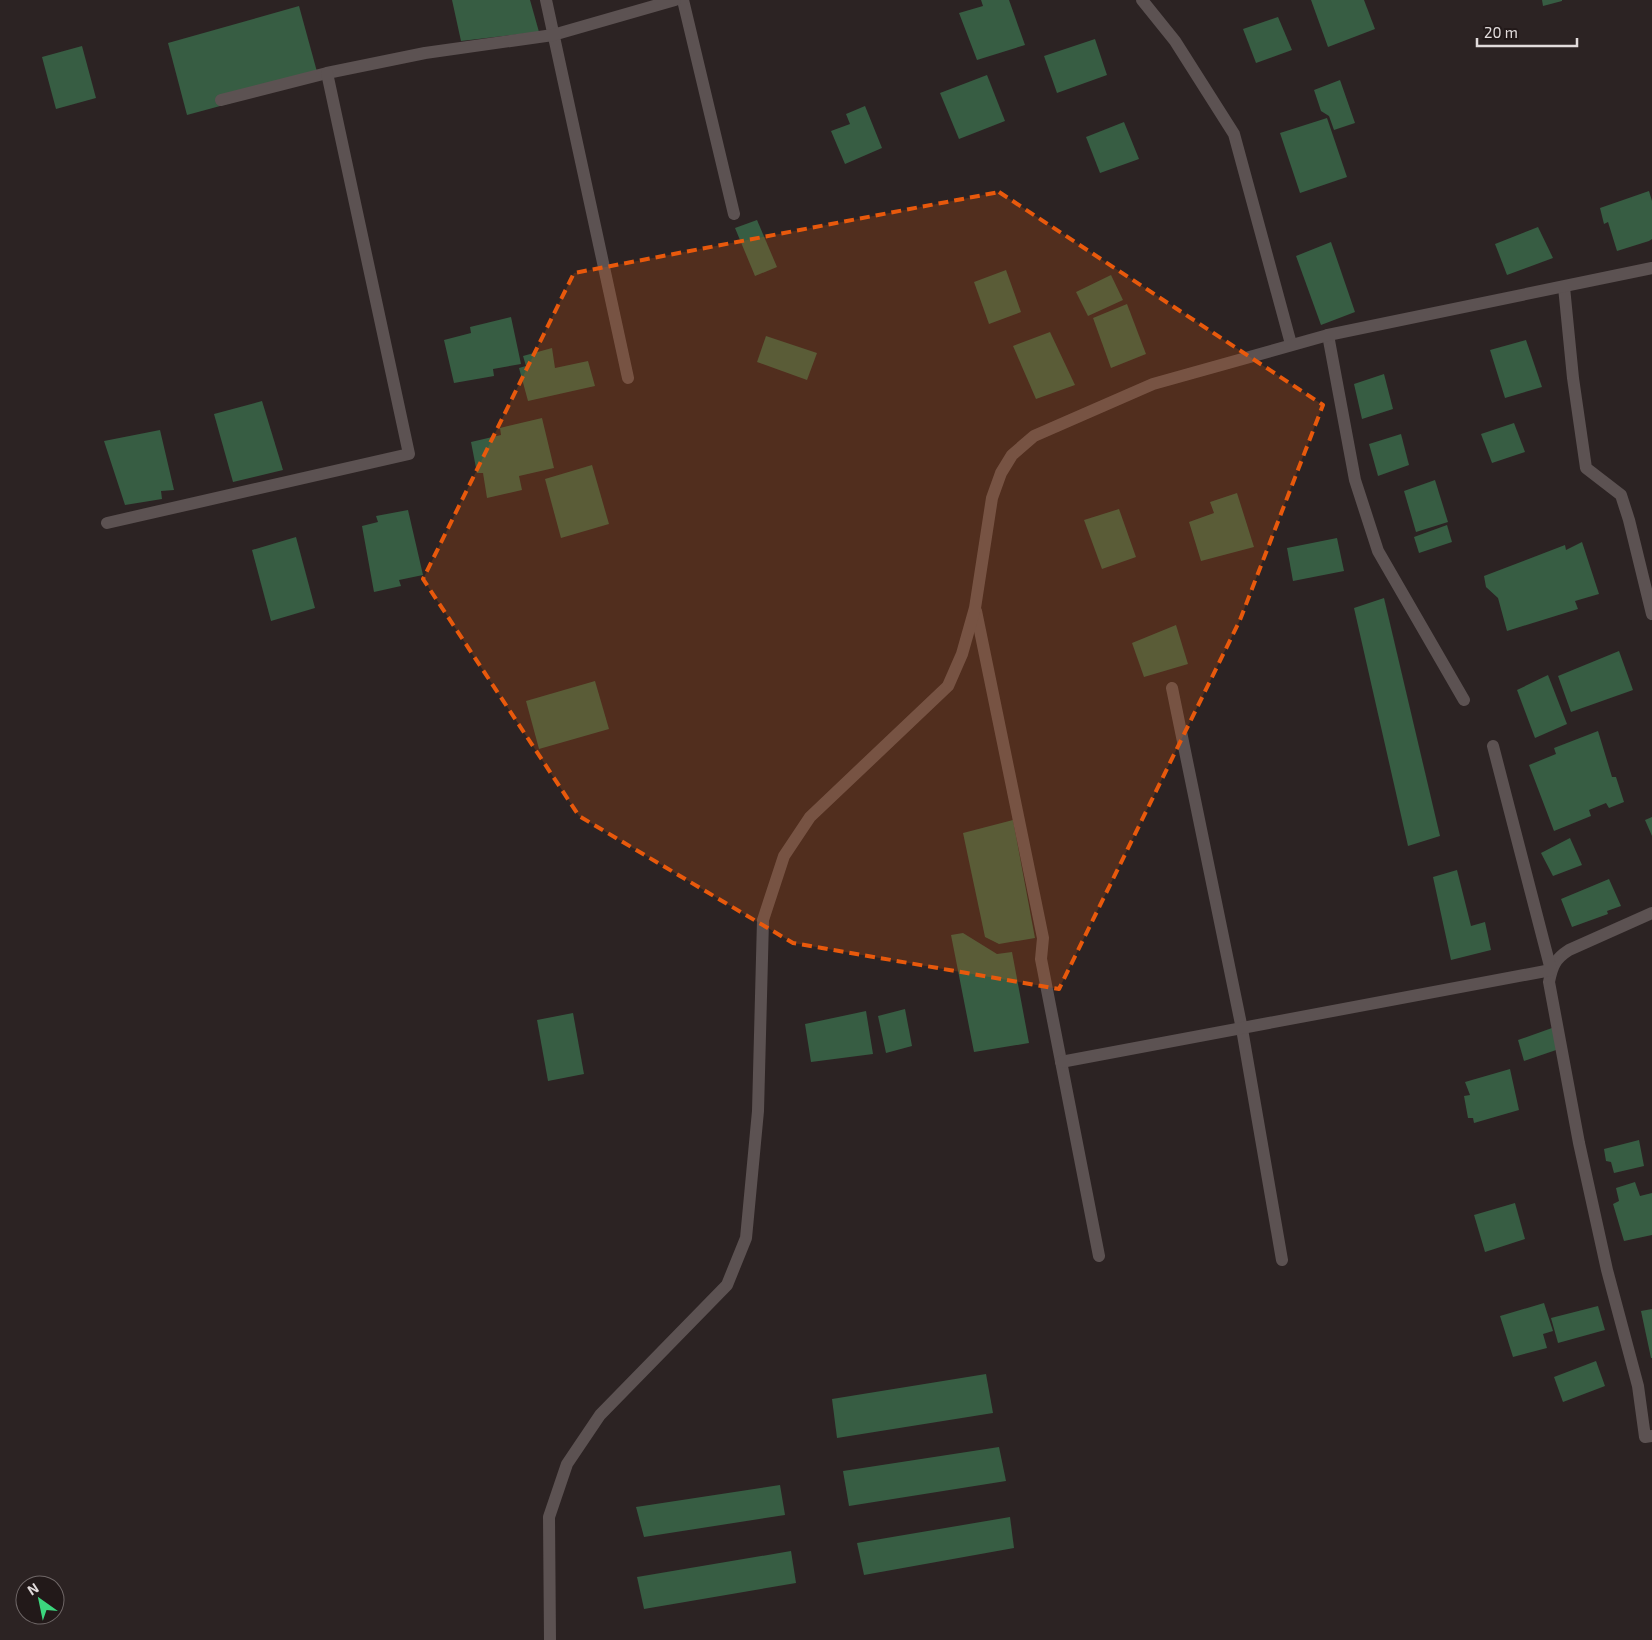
<svg xmlns="http://www.w3.org/2000/svg" width="1652" height="1640" font-family="'Exo 2',sans-serif">
<style>
.building{fill:#375d43}
.lines{fill:none;stroke-linecap:round;stroke-linejoin:round}
.minor{stroke:#5c5252;stroke-width:12}
.marked{fill:#e8590c;fill-opacity:0.2;stroke:#e8590c;stroke-width:4;stroke-dasharray:10 6;stroke-linejoin:round}
</style>
<rect width="100%" height="100%" fill="#2c2323"/>
<g class="building">
<polygon points="452,0 530,0 539,32 461,41"/>
<polygon points="981,0 1009,0 1025,45 977,60 959,13 983,6"/>
<polygon points="1311,0 1364,0 1375,29 1328,47"/>
<polygon points="1542,0 1562,0 1562,1 1543,6"/>
<polygon points="299,6 319,79 187,115 168,43"/>
<polygon points="1278,17 1292,50 1256,63 1243,29"/>
<polygon points="1095,39 1107,75 1057,93 1044,56"/>
<polygon points="82,46 96,98 56,109 42,57"/>
<polygon points="987,75 1005,121 959,139 940,93"/>
<polygon points="1340,80 1355,123 1334,130 1329,116 1321,111 1314,90"/>
<polygon points="865,106 882,148 845,164 831,131 850,124 846,114"/>
<polygon points="1327,118 1347,177 1300,193 1280,133"/>
<polygon points="1124,122 1139,159 1100,173 1086,137"/>
<polygon points="1649,191 1652,201 1652,239 1649,241 1617,251 1608,222 1604,224 1600,208"/>
<polygon points="757,220 777,267 755,276 735,228"/>
<polygon points="1538,227 1553,258 1507,275 1495,244"/>
<polygon points="1331,242 1355,312 1321,325 1296,256"/>
<polygon points="1006,270 1021,312 989,324 974,282"/>
<polygon points="1111,275 1123,300 1088,316 1076,292"/>
<polygon points="1127,304 1146,354 1111,368 1093,318"/>
<polygon points="511,317 521,364 493,369 494,376 454,383 444,340 471,333 470,327"/>
<polygon points="1050,332 1075,385 1036,399 1013,346"/>
<polygon points="766,336 817,353 807,380 757,362"/>
<polygon points="1526,340 1542,387 1505,398 1490,350"/>
<polygon points="552,348 555,368 588,361 595,386 528,401 519,368 526,366 523,356"/>
<polygon points="1384,374 1393,409 1362,419 1354,384"/>
<polygon points="262,401 283,470 233,482 214,414"/>
<polygon points="542,418 554,468 519,476 522,490 487,498 483,473 477,473 471,442 501,435 500,428"/>
<polygon points="1514,423 1525,452 1492,463 1481,434"/>
<polygon points="160,430 174,490 161,491 162,499 125,505 104,441"/>
<polygon points="1401,434 1409,465 1378,476 1369,444"/>
<polygon points="592,465 609,524 561,538 545,479"/>
<polygon points="1435,480 1448,522 1416,532 1404,491"/>
<polygon points="1237,493 1254,547 1201,561 1189,522 1214,513 1210,502"/>
<polygon points="1119,509 1136,557 1102,569 1084,520"/>
<polygon points="408,510 423,575 399,580 401,586 374,592 362,526 378,522 376,516"/>
<polygon points="1447,525 1452,542 1419,553 1414,537"/>
<polygon points="296,537 315,608 271,621 252,550"/>
<polygon points="1337,538 1344,571 1293,581 1287,548"/>
<polygon points="1582,542 1599,594 1575,601 1578,609 1507,631 1498,598 1486,587 1484,576 1565,545 1566,550"/>
<polygon points="1384,598 1440,836 1408,846 1354,608"/>
<polygon points="1176,625 1188,664 1144,677 1132,643"/>
<polygon points="1619,651 1633,690 1571,712 1558,676"/>
<polygon points="1548,675 1567,724 1535,738 1517,690"/>
<polygon points="595,681 609,729 539,749 526,701"/>
<polygon points="1598,731 1612,777 1616,777 1624,802 1609,808 1606,803 1589,810 1591,816 1554,831 1529,765 1556,754 1554,748"/>
<polygon points="1652,817 1652,836 1645,820"/>
<polygon points="1013,820 1035,938 999,944 985,937 963,833"/>
<polygon points="1570,838 1582,865 1553,876 1541,853"/>
<polygon points="1457,870 1471,926 1485,922 1491,950 1451,960 1433,877"/>
<polygon points="1609,879 1621,906 1607,911 1608,914 1572,927 1561,899"/>
<polygon points="963,933 997,954 1012,952 1029,1043 974,1052 951,935"/>
<polygon points="905,1009 912,1046 886,1053 878,1016"/>
<polygon points="866,1011 873,1054 811,1062 805,1024"/>
<polygon points="573,1013 584,1074 548,1081 537,1020"/>
<polygon points="1552,1028 1559,1049 1524,1061 1518,1040"/>
<polygon points="1510,1069 1519,1110 1474,1123 1473,1118 1468,1118 1464,1096 1470,1095 1465,1082"/>
<polygon points="1639,1140 1644,1166 1614,1173 1611,1162 1606,1161 1604,1149"/>
<polygon points="1635,1182 1640,1196 1652,1193 1652,1235 1624,1241 1613,1204 1619,1201 1616,1188"/>
<polygon points="1515,1203 1525,1239 1485,1252 1474,1215"/>
<polygon points="1544,1303 1553,1331 1543,1334 1547,1348 1513,1357 1500,1316"/>
<polygon points="1598,1306 1605,1330 1558,1343 1551,1318"/>
<polygon points="1652,1309 1652,1358 1651,1358 1641,1311"/>
<polygon points="1596,1361 1605,1386 1563,1402 1554,1377"/>
<polygon points="986,1374 993,1413 837,1438 832,1399"/>
<polygon points="999,1447 1006,1481 849,1506 843,1471"/>
<polygon points="780,1485 785,1515 644,1537 636,1507"/>
<polygon points="1010,1517 1014,1548 864,1575 857,1543"/>
<polygon points="791,1551 796,1583 644,1609 637,1577"/>
</g>
<g class="lines">
<g class="minor">
<polyline points="546,0 628,378"/>
<polyline points="683,0 734,214"/>
<polyline points="1142,0 1175,41 1234,134 1291,344"/>
<polyline points="221,100 327,73 425,53 553,35 675,0"/>
<polyline points="1564,287 1573,378 1586,468 1621,495 1629,520 1652,614"/>
<polyline points="1328,335 1355,480 1378,551 1464,700"/>
<polyline points="107,523 409,454 327,73"/>
<polyline points="976,611 1043,938 1041,959 1099,1256"/>
<polyline points="1172,688 1242,1029 1282,1260"/>
<path d="M1652,913L1569,950C1555,959 1552,966 1549,982L1579,1143L1607,1270L1638,1386L1645,1437L1652,1436"/>
<polyline points="1061,1062 1551,970 1493,746"/>
<polyline points="550,1640 549,1517 567,1464 600,1415 727,1285 746,1238 758,1111 763,920 784,856 810,817 948,686 962,654 975,608 992,498 1001,473 1012,455 1034,436 1153,384 1328,335 1652,268"/>
</g>
</g>
<path class="marked" d="M999,192L1323,405L1240,620L1059,989L793,943L579,816L423,579L574,273Z"/>
<g transform="translate(40 1600) rotate(327)"><circle r="24" fill="#221919" stroke="#6f6767"/>
<path d="M0-4L9 19L0 12L-9 19Z" fill="#3cd77e"/>
<text y="-8" font-size="14" font-weight="bold" text-anchor="middle" fill="#e2dcdc">N</text>
</g>
<path d="M1477 38v8h100v-8" fill="none" stroke="#e2dcdc" stroke-width="2.5"/>
<text x="1484" y="38" font-size="15" fill="#e2dcdc" stroke="#221919" stroke-width="4" paint-order="stroke">20 m</text>
</svg>
